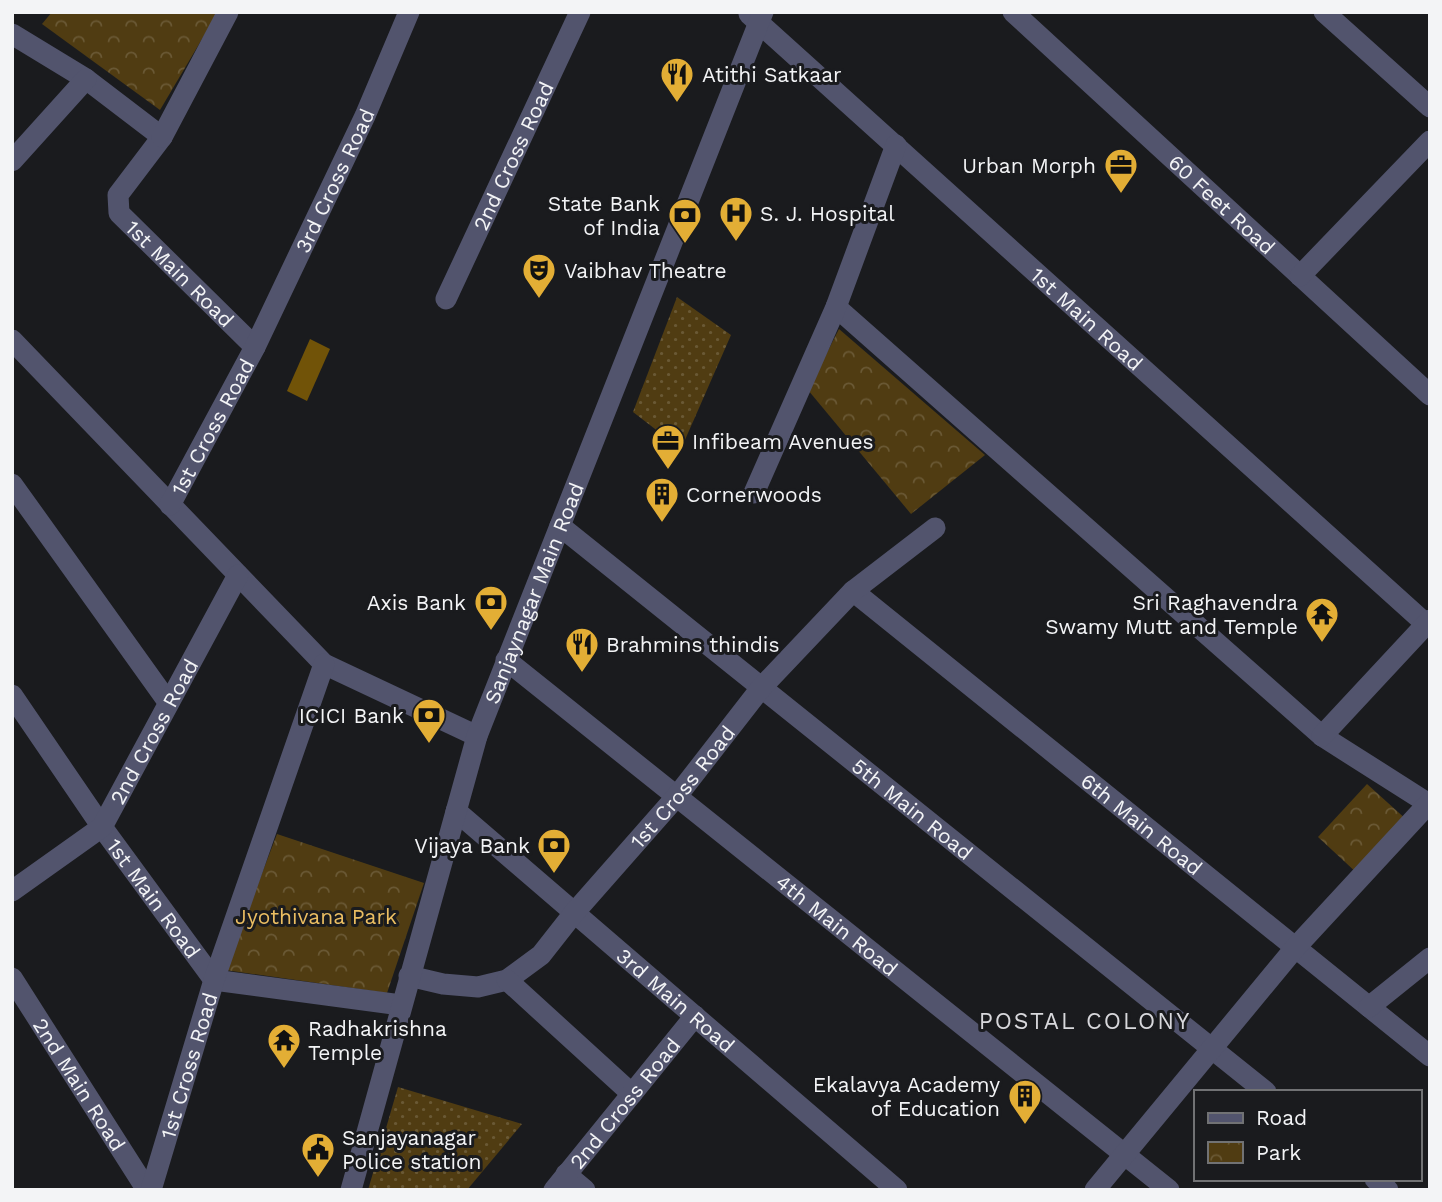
<svg xmlns="http://www.w3.org/2000/svg" width="1442" height="1202" font-family="'Work Sans',sans-serif">
<style>
.grass{fill:url(#grass-dots)}
.park{fill:url(#park-crowns)}
.water{fill:#715308}
.lines{fill:none;stroke-linecap:round;stroke-linejoin:round}
.minor{stroke:#52546d;stroke-width:21}
.labels{text-anchor:middle;dominant-baseline:central;stroke-width:6;stroke-linejoin:round;paint-order:stroke}
.poi-label{font-size:21px;fill:#f3f4f6;stroke:#1a1b1e;text-anchor:start}
.street-label{font-size:21px;fill:#f3f4f6;stroke:#1a1b1e}
.park-label{font-size:21px;fill:#ebbe62;stroke:#1a1b1e}
.neighbourhood-label{font-size:23px;letter-spacing:2px;fill:#d8d8dc;stroke:#1a1b1e}
</style>
<defs>
<pattern id="grass-dots" width="8" height="8" patternUnits="userSpaceOnUse" patternTransform="scale(1.75)"><rect width="8" height="8" fill="#503c12"/><path d="M2 2h.1M6 6h.1" fill="none" stroke="#6a5935" stroke-width="1.8" stroke-linecap="round"/></pattern>
<pattern id="park-crowns" width="20" height="18" patternUnits="userSpaceOnUse" patternTransform="scale(1.75)"><rect width="20" height="18" fill="#503c12"/><path d="M2 6a3 3 0 1 1 6 0M12 15a3 3 0 1 1 6 0" fill="none" stroke="#6a5935"/></pattern>
</defs>
<rect width="100%" height="100%" fill="#1a1b1e"/>
<g class="grass">
<polygon points="677,297 731,335 681,449 633,412"/>
<polygon points="398,1087 522,1124 467,1190 368,1190"/>
</g>
<g class="park">
<polygon points="52,12 218,12 160,110 42,24"/>
<polygon points="839,329 985,455 911,514 808,390"/>
<polygon points="1367,784 1408,821 1359,875 1318,837"/>
<polygon points="277,834 424,883 387,993 225,970"/>
</g>
<polygon class="water" points="310,339 330,349 307,401 287,391"/>
<g class="lines">
<g class="minor">
<path id="s1" d="M1013,12L1430,395"/>
<polyline points="1324,12 1430,107"/>
<path id="s2" d="M749,14L1426,624"/>
<path id="s3" d="M12,34L86,79L162,137L118,195L119,213L255,347"/>
<polyline points="162,137 228,12"/>
<polyline points="12,161 86,79"/>
<polyline points="1300,276 1430,141"/>
<path id="s4" d="M446,299L580,12"/>
<polyline points="836,307 1322,736 1429,804"/>
<polyline points="12,340 324,664 477,736"/>
<polyline points="12,484 168,702"/>
<polyline points="754,493 836,307 896,145"/>
<path id="s5" d="M170,505L255,347L365,116L409,12"/>
<path id="s6" d="M560,526L1266,1092"/>
<path id="s7" d="M853,591L1430,1056"/>
<path id="s8" d="M506,660L1169,1190"/>
<path id="s9" d="M12,695L102,827L214,980L401,1005"/>
<polyline points="1322,736 1430,620"/>
<path id="s10" d="M456,811L897,1190"/>
<path id="s11" d="M12,891L102,827L238,575"/>
<path id="s12" d="M409,976L443,984L478,987L507,980L541,955L574,913L677,796L761,688L853,591L935,528"/>
<path id="s13" d="M12,978L147,1190"/>
<polyline points="507,980 632,1094"/>
<polyline points="1369,1007 1430,958"/>
<polyline points="566,1174 585,1190"/>
<polyline points="1375,1179 1388,1190"/>
<path id="s14" d="M151,1190L214,980L324,664"/>
<path id="s15" d="M351,1190L477,736L763,12"/>
<path id="s16" d="M554,1190L695,1016"/>
<polyline points="1095,1190 1295,948 1430,802"/>
</g>
</g>
<defs>
<symbol id="restaurant-pin" viewBox="-11 -11 22 30"><path d="M0 17L-7.5 6A9.5 9.5 0 1 1 7.5 6Z" fill="#e3ae35" stroke="#1a1b1e"/><path d="M-5-6h1v4h1v-4h1v4h1v-4h1v5L-1.5 .5V6h-2V.5L-5-1ZM5-6V6H3V1.5H1.5Q1.5-4 5-6Z" fill="#111"/></symbol>
<symbol id="office-pin" viewBox="-11 -11 22 30"><path d="M0 17L-7.5 6A9.5 9.5 0 1 1 7.5 6Z" fill="#e3ae35" stroke="#1a1b1e"/><path d="M-6-3h4V-5.5h4V-3h4V5H-6ZM-1-4.5V-3h2v-1.5ZM-6 0V1H6V0Z" fill="#111"/></symbol>
<symbol id="hospital-pin" viewBox="-11 -11 22 30"><path d="M0 17L-7.5 6A9.5 9.5 0 1 1 7.5 6Z" fill="#e3ae35" stroke="#1a1b1e"/><path d="M-5-5h3v3.5h4V-5h3V5h-3V1.5h-4V5h-3Z" fill="#111"/></symbol>
<symbol id="bank-pin" viewBox="-11 -11 22 30"><path d="M0 17L-7.5 6A9.5 9.5 0 1 1 7.5 6Z" fill="#e3ae35" stroke="#1a1b1e"/><path d="M-6-4H6V4H-6ZM0-2.3a2.3 2.3 0 1 0 0 4.6a2.3 2.3 0 1 0 0-4.6Z" fill="#111"/></symbol>
<symbol id="theatre-pin" viewBox="-11 -11 22 30"><path d="M0 17L-7.5 6A9.5 9.5 0 1 1 7.5 6Z" fill="#e3ae35" stroke="#1a1b1e"/><path d="M-5-5.5Q0-4 5-5.5V0Q5 5 0 6Q-5 5-5 0ZM-3.3-2.5H-1v1.5H-3.3ZM1-2.5H3.3v1.5H1ZM-2.8 1Q0 5.5 2.8 1Z" fill="#111"/></symbol>
<symbol id="building-pin" viewBox="-11 -11 22 30"><path d="M0 17L-7.5 6A9.5 9.5 0 1 1 7.5 6Z" fill="#e3ae35" stroke="#1a1b1e"/><path d="M-4-6H4V6H1V3H-1V6H-4ZM-2.5-4.3h1.7v1.8h-1.7ZM.8-4.3h1.7v1.8H.8ZM-2.5-1h1.7V.8h-1.7ZM.8-1h1.7V.8H.8Z" fill="#111"/></symbol>
<symbol id="temple-pin" viewBox="-11 -11 22 30"><path d="M0 17L-7.5 6A9.5 9.5 0 1 1 7.5 6Z" fill="#e3ae35" stroke="#1a1b1e"/><path d="M0-6L5-2H3V0L6.5 2.5H4V6H1.5V3h-3V6H-4V2.5H-6.5L-3 0V-2H-5Z" fill="#111"/></symbol>
<symbol id="civic-pin" viewBox="-11 -11 22 30"><path d="M0 17L-7.5 6A9.5 9.5 0 1 1 7.5 6Z" fill="#e3ae35" stroke="#1a1b1e"/><path d="M-.6-6.5H3V-4.5H.6V-3L4-1V1h2V6H-6V1h2V-1L-.6-3ZM-1.2 2.5V6h2.4V2.5Z" fill="#111"/></symbol>
</defs>
<g fill-rule="evenodd">
<use href="#restaurant-pin" x="658" y="55" width="38" height="52"/>
<use href="#office-pin" x="1102" y="146" width="38" height="52"/>
<use href="#hospital-pin" x="717" y="194" width="38" height="52"/>
<use href="#bank-pin" x="666" y="196" width="38" height="52"/>
<use href="#theatre-pin" x="520" y="251" width="38" height="52"/>
<use href="#office-pin" x="649" y="422" width="38" height="52"/>
<use href="#building-pin" x="643" y="475" width="38" height="52"/>
<use href="#bank-pin" x="472" y="583" width="38" height="52"/>
<use href="#temple-pin" x="1303" y="595" width="38" height="52"/>
<use href="#restaurant-pin" x="563" y="625" width="38" height="52"/>
<use href="#bank-pin" x="410" y="696" width="38" height="52"/>
<use href="#bank-pin" x="535" y="826" width="38" height="52"/>
<use href="#temple-pin" x="265" y="1021" width="38" height="52"/>
<use href="#building-pin" x="1006" y="1077" width="38" height="52"/>
<use href="#civic-pin" x="299" y="1130" width="38" height="52"/>
</g>
<g class="labels">
<g class="poi-label">
<text x="702" y="74">Atithi Satkaar</text>
<text x="1096" y="165" text-anchor="end">Urban Morph</text>
<text x="660" y="203" text-anchor="end">State Bank<tspan x="660" dy="24">of India</tspan></text>
<text x="760" y="213">S. J. Hospital</text>
<text x="564" y="270">Vaibhav Theatre</text>
<text x="692" y="441">Infibeam Avenues</text>
<text x="686" y="494">Cornerwoods</text>
<text x="466" y="602" text-anchor="end">Axis Bank</text>
<text x="1298" y="602" text-anchor="end">Sri Raghavendra<tspan x="1298" dy="24">Swamy Mutt and Temple</tspan></text>
<text x="606" y="644">Brahmins thindis</text>
<text x="404" y="715" text-anchor="end">ICICI Bank</text>
<text x="530" y="845" text-anchor="end">Vijaya Bank</text>
<text x="308" y="1028">Radhakrishna<tspan x="308" dy="24">Temple</tspan></text>
<text x="1000" y="1084" text-anchor="end">Ekalavya Academy<tspan x="1000" dy="24">of Education</tspan></text>
<text x="342" y="1137">Sanjayanagar<tspan x="342" dy="24">Police station</tspan></text>
</g>
<g class="street-label">
<text stroke="none"><textPath href="#s4" startOffset="158">2nd Cross Road</textPath></text>
<text stroke="none"><textPath href="#s5" startOffset="364">3rd Cross Road</textPath></text>
<text stroke="none"><textPath href="#s1" startOffset="284">60 Feet Road</textPath></text>
<text stroke="none"><textPath href="#s3" startOffset="359">1st Main Road</textPath></text>
<text stroke="none"><textPath href="#s2" startOffset="455">1st Main Road</textPath></text>
<text stroke="none"><textPath href="#s5" startOffset="89">1st Cross Road</textPath></text>
<text stroke="none"><textPath href="#s15" startOffset="625">Sanjaynagar Main Road</textPath></text>
<text stroke="none"><textPath href="#s11" startOffset="219">2nd Cross Road</textPath></text>
<text stroke="none"><textPath href="#s12" startOffset="362">1st Cross Road</textPath></text>
<text stroke="none"><textPath href="#s6" startOffset="452">5th Main Road</textPath></text>
<text stroke="none"><textPath href="#s7" startOffset="371">6th Main Road</textPath></text>
<text stroke="none"><textPath href="#s9" startOffset="248">1st Main Road</textPath></text>
<text stroke="none"><textPath href="#s8" startOffset="424">4th Main Road</textPath></text>
<text stroke="none"><textPath href="#s10" startOffset="290">3rd Main Road</textPath></text>
<text stroke="none"><textPath href="#s14" startOffset="130">1st Cross Road</textPath></text>
<text stroke="none"><textPath href="#s13" startOffset="126">2nd Main Road</textPath></text>
<text stroke="none"><textPath href="#s16" startOffset="112">2nd Cross Road</textPath></text>
</g>
<g class="park-label">
<text x="316" y="916">Jyothivana Park</text>
</g>
<g class="neighbourhood-label">
<text x="1085" y="1021">POSTAL COLONY</text>
</g>
</g>
<rect width="1442" height="1202" fill="none" stroke="#f3f4f6" stroke-width="28"/>
<rect x="1194" y="1090" width="228" height="91" fill="#1a1b1e" stroke="#717274" stroke-width="2"/>
<rect x="1208" y="1113" width="35" height="10" fill="#52546d" stroke="#717274" stroke-width="2"/>
<text x="1256" y="1125" font-size="21" fill="#f3f4f6">Road</text>
<rect x="1208" y="1142" width="35" height="21" fill="url(#park-crowns)" stroke="#717274" stroke-width="2"/>
<text x="1256" y="1160" font-size="21" fill="#f3f4f6">Park</text>
</svg>
